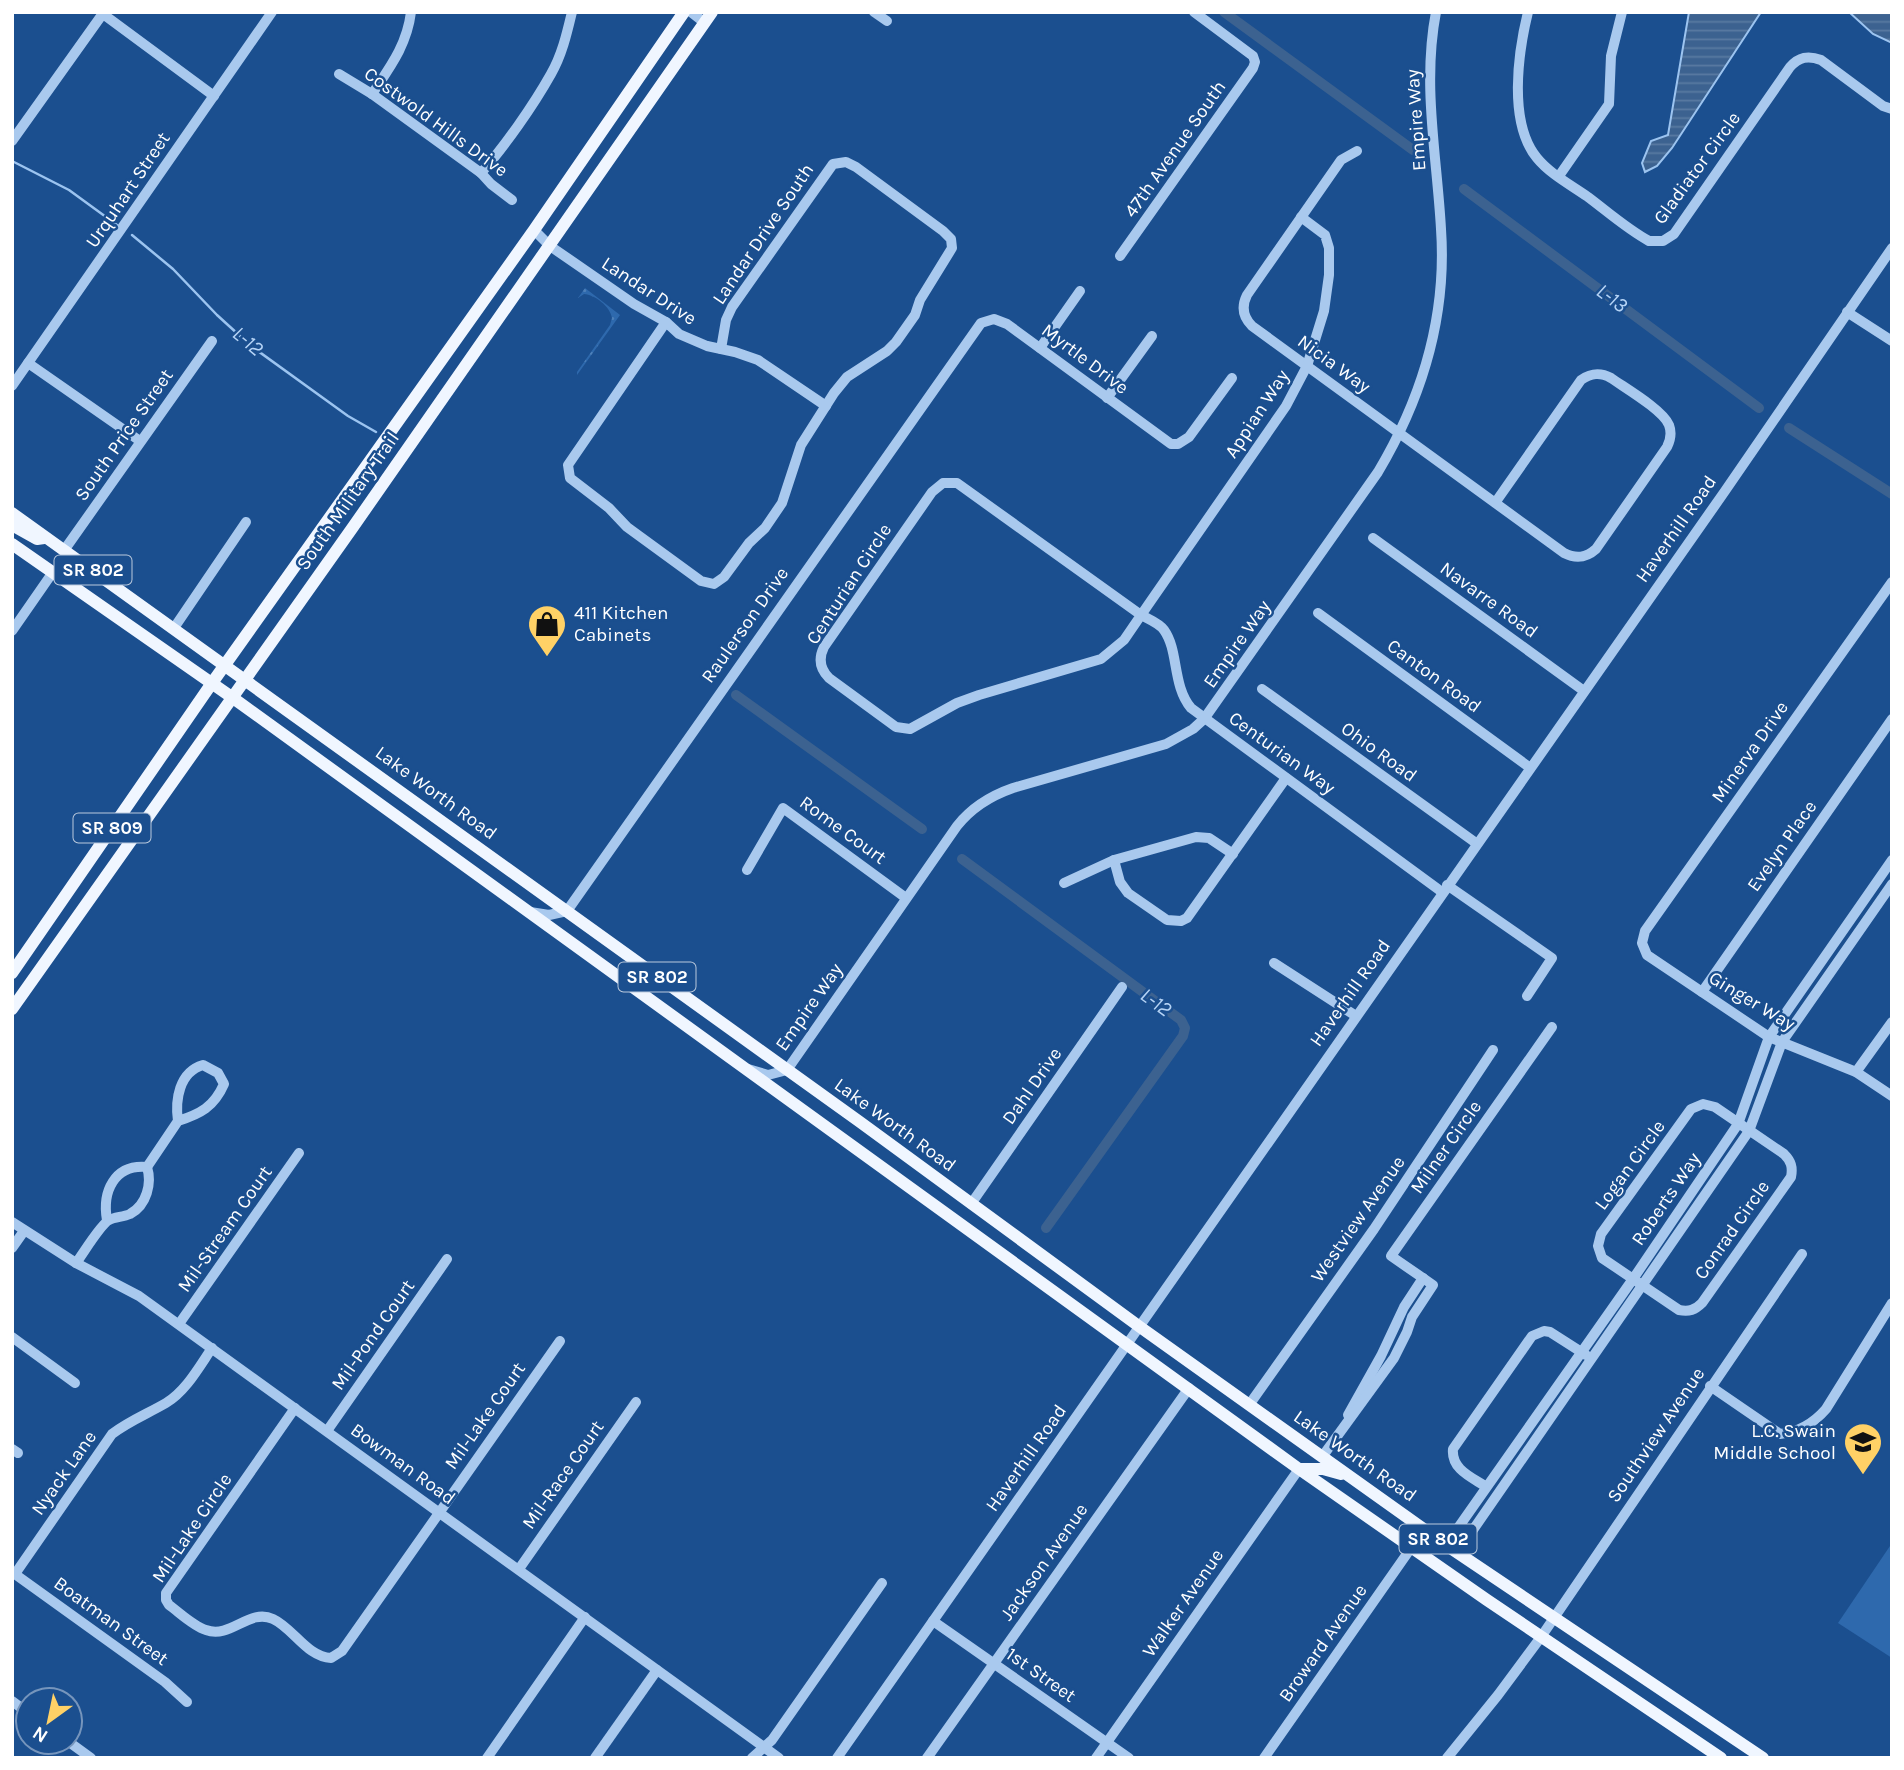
<svg xmlns="http://www.w3.org/2000/svg" width="1904" height="1770" font-family="Karla,sans-serif">
<style>
.grass{fill:url(#grass-dots)}
.garden{fill:#2e69ad}
.water{fill:url(#water-rules);stroke:#9cc4f0;stroke-width:2}
.lines{fill:none;stroke-linecap:round;stroke-linejoin:round}
.stream{stroke:#9cc4f0;stroke-width:2.5}
.canal{stroke:#3c6290;stroke-width:10}
.minor{stroke:#a9c9ee;stroke-width:10}
.major{stroke:#f0f6ff;stroke-width:12}
.labels{text-anchor:middle;dominant-baseline:central;stroke-width:5;stroke-linejoin:round;paint-order:stroke}
.shield{fill:#1b4f8f;stroke:#bbcadd;stroke-width:2}
.shield-label{font-size:18px;font-weight:bold;fill:#fff}
.street-label{font-size:19px;fill:#fff;stroke:#1b4f8f}
.poi-label{font-size:19px;fill:#fff;stroke:#1b4f8f;text-anchor:start}
.water-label{font-size:21px;font-style:italic;fill:#b5d3f5;stroke:#1b4f8f}
</style>
<defs>
<pattern id="grass-dots" width="8" height="8" patternUnits="userSpaceOnUse" patternTransform="scale(1.75)"><rect width="8" height="8" fill="#2e69ad"/><path d="M2 2h.1M6 6h.1" fill="none" stroke="#4d80b9" stroke-width="1.8" stroke-linecap="round"/></pattern>
<pattern id="water-rules" width="6" height="5" patternUnits="userSpaceOnUse" patternTransform="scale(1.75)"><rect width="6" height="5" fill="#3c6290"/><path d="M0 2.5h6" fill="none" stroke="#597aa1"/></pattern>
</defs>
<rect width="100%" height="100%" fill="#1b4f8f"/>
<path class="grass" d="M585,288L620,315L577,375V372L610,325L612,318C610,306 595,295 584,294L578,298Z"/>
<polygon class="garden" points="1892,1543 1892,1658 1838,1623"/>
<g class="water">
<polygon points="1689,12 1761,12 1672,148 1657,166 1645,172 1642,163 1651,141 1668,135"/>
<polygon points="1849,12 1892,12 1892,43 1873,34"/>
</g>
<g class="lines">
<g class="stream">
<polyline points="12,161 69,190 117,225"/>
<polyline points="132,235 173,269 217,315 251,346 348,416 376,432"/>
</g>
<g class="canal">
<polyline points="1224,12 1413,150"/>
<polyline points="1464,189 1759,408"/>
<polyline points="1789,428 1892,494"/>
<polyline points="736,695 922,829"/>
<polyline points="962,859 1181,1020 1185,1028 1183,1036 1046,1228"/>
</g>
<g class="minor">
<polyline points="691,12 705,23"/>
<polyline points="874,12 887,21"/>
<path d="M1528,12C1518,53 1508,123 1537,158C1550,174 1571,185 1588,197C1608,212 1627,229 1649,241H1663L1674,234L1790,67C1799,57 1808,55 1821,60L1883,106L1892,109"/>
<polyline points="103,14 214,96"/>
<polyline points="339,74 372,94 481,173 491,184 512,200"/>
<path d="M372,94C390,67 407,45 411,12"/>
<polyline points="12,141 104,12"/>
<path d="M1357,151L1341,160L1247,295C1241,307 1243,317 1252,326L1564,553C1576,559 1586,558 1596,549L1667,447C1671,439 1672,433 1669,425C1663,410 1625,388 1611,378C1600,372 1591,373 1581,380L1495,503"/>
<path d="M481,173C505,146 533,106 551,74C562,55 567,33 572,12"/>
<polyline points="1559,176 1609,104 1611,56 1622,12"/>
<path d="M1301,217L1325,235L1329,248V275L1324,311L1307,366L1286,406L1148,605L1124,640L1101,659L979,695L957,703L910,729L896,727L829,678C820,669 818,659 824,647L932,492L943,483H957L1141,615C1148,619 1159,623 1164,630C1179,651 1172,685 1191,708L1442,892"/>
<polyline points="534,230 550,246 634,304 666,322 679,334 707,346 735,352 758,360 826,406"/>
<polyline points="1120,256 1253,68 1255,62 1253,56 1194,12"/>
<polyline points="1847,312 1892,341"/>
<polyline points="666,322 568,465 570,478 609,508 627,527 701,581 714,584 724,577 749,543 765,528 782,503 801,445 834,393 847,377 887,351 896,342 915,315 920,300 952,248 951,239 943,231 856,167 846,162 833,164 732,307 726,320 721,349"/>
<polyline points="1040,348 1080,291"/>
<polyline points="28,363 140,441"/>
<polyline points="12,386 272,12"/>
<polyline points="1107,398 1152,336"/>
<polyline points="1373,538 1584,691"/>
<polyline points="65,549 212,341"/>
<polyline points="1892,582 1645,931 1642,943 1647,955 1769,1037 1856,1072 1892,1096"/>
<polyline points="1318,613 1529,767"/>
<polyline points="174,628 246,522"/>
<polyline points="12,631 53,572"/>
<polyline points="1262,689 1476,843"/>
<polyline points="1114,860 1120,882 1128,893 1167,920 1181,921 1187,918 1286,778"/>
<polyline points="747,870 783,808 906,898"/>
<polyline points="1064,883 1114,860 1196,837 1209,838 1233,854"/>
<polyline points="1447,885 1552,958 1527,996"/>
<polyline points="530,912 549,915 567,911 981,323 994,319 1007,324 1171,444 1178,444 1189,437 1232,378"/>
<polyline points="1274,963 1356,1016"/>
<polyline points="1702,992 1892,719"/>
<path d="M748,1069L768,1075L787,1070L957,826C972,807 990,796 1013,788L1166,744L1193,729L1204,719L1378,472C1422,398 1447,316 1441,229C1437,156 1422,85 1436,12"/>
<polyline points="1856,1072 1892,1022"/>
<path d="M1703,1104L1715,1107L1784,1154C1791,1161 1793,1167 1791,1177L1702,1303C1695,1310 1689,1312 1679,1310L1602,1258L1598,1246L1601,1234L1691,1109Z"/>
<path d="M147,1167L178,1121C200,1114 214,1107 224,1084L218,1073L203,1065C179,1072 175,1100 178,1121"/>
<polyline points="971,1204 1122,987"/>
<path d="M107,1220C102,1192 114,1164 147,1167"/>
<polyline points="12,1222 76,1263 139,1296 779,1758"/>
<polyline points="12,1248 24,1231"/>
<path d="M76,1263C83,1254 100,1225 109,1220C115,1217 123,1217 130,1214C147,1205 152,1183 147,1167"/>
<polyline points="179,1324 299,1153"/>
<polyline points="12,1337 75,1383"/>
<path d="M1710,1386L1780,1434C1799,1432 1813,1424 1826,1409L1892,1303"/>
<polyline points="1249,1405 1374,1229 1493,1050"/>
<path d="M295,1408L166,1593V1600L169,1605C180,1613 193,1626 206,1630C231,1639 249,1608 273,1619C293,1628 307,1657 331,1658L342,1651L560,1341"/>
<polyline points="1348,1415 1381,1356 1404,1307 1423,1278"/>
<polyline points="327,1431 447,1259"/>
<polyline points="12,1449 18,1453"/>
<polyline points="1322,1457 1394,1358 1407,1332 1412,1317 1433,1285 1391,1256 1552,1027"/>
<path d="M1485,1486C1471,1477 1451,1469 1453,1449L1532,1336L1544,1331L1550,1332L1586,1355"/>
<polyline points="1446,1545 1633,1279 1738,1124 1769,1037 1892,860"/>
<polyline points="1457,1553 1749,1131 1782,1042 1892,884"/>
<polyline points="519,1569 636,1402"/>
<polyline points="12,1572 165,1682 187,1702"/>
<path d="M15,1574L112,1434C129,1421 147,1414 166,1403C186,1391 199,1367 212,1348"/>
<polyline points="933,1621 1129,1758"/>
<polyline points="12,1701 28,1713"/>
<polyline points="69,1742 91,1758"/>
<polyline points="487,1758 585,1617"/>
<polyline points="595,1758 657,1670"/>
<polyline points="752,1758 772,1740 882,1583"/>
<polyline points="837,1758 1725,491 1892,248"/>
<polyline points="927,1758 1189,1388"/>
<polyline points="1096,1758 1299,1469"/>
<polyline points="1264,1758 1411,1548"/>
<polyline points="1447,1758 1498,1695 1541,1637 1802,1254"/>
</g>
<g class="major">
<polyline points="12,513 860,1122 1140,1327 1446,1545 1763,1758"/>
<polyline points="12,525 37,539 44,538"/>
<polyline points="12,544 233,698 1299,1469 1487,1600 1721,1758"/>
<polyline points="12,973 212,683 534,230 684,12"/>
<polyline points="12,1009 353,527 712,12"/>
<polyline points="1300,1469 1323,1469 1341,1474"/>
</g>
</g>
<defs>
<symbol id="shop-pin" viewBox="-11 -11 22 30"><path d="M0 17L-7.5 6A9.5 9.5 0 1 1 7.5 6Z" fill="#ffd166" stroke="#1b4f8f"/><path d="M-5-2.5h2.3a2.7 3.5 0 0 1 5.4 0H5L5.5 6h-11ZM-1.5-2.5h3a1.5 2.3 0 0 0-3 0Z" fill="#111"/></symbol>
<symbol id="school-pin" viewBox="-11 -11 22 30"><path d="M0 17L-7.5 6A9.5 9.5 0 1 1 7.5 6Z" fill="#ffd166" stroke="#1b4f8f"/><path d="M0-5L7-2L0 1L-7-2ZM-4 1L0 2.5L4 1V4Q0 6-4 4Z" fill="#111"/></symbol>
</defs>
<g fill-rule="evenodd">
<use href="#shop-pin" x="525" y="602" width="44" height="60"/>
<use href="#school-pin" x="1841" y="1420" width="44" height="60"/>
</g>
<g class="labels">
<g class="shield">
<rect x="54.5" y="555.5" width="77" height="29" rx="5"/>
<rect x="73.5" y="813.5" width="77" height="29" rx="5"/>
<rect x="618.5" y="962.5" width="77" height="29" rx="5"/>
<rect x="1399.5" y="1524.5" width="77" height="29" rx="5"/>
</g>
<g class="shield-label">
<text x="93" y="570">SR 802</text>
<text x="112" y="828">SR 809</text>
<text x="657" y="977">SR 802</text>
<text x="1438" y="1539">SR 802</text>
</g>
<g class="street-label">
<text transform="translate(1416 120) rotate(-94)">Empire Way</text>
<text transform="translate(436 122) rotate(36)">Costwold Hills Drive</text>
<text transform="translate(1175 149) rotate(-55)">47th Avenue South</text>
<text transform="translate(1697 168) rotate(-54)">Gladiator Circle</text>
<text transform="translate(128 190) rotate(-56)">Urquhart Street</text>
<text transform="translate(763 234) rotate(-56)">Landar Drive South</text>
<text transform="translate(649 291) rotate(33)">Landar Drive</text>
<text transform="translate(1085 359) rotate(37)">Myrtle Drive</text>
<text transform="translate(1334 364) rotate(36)">Nicia Way</text>
<text transform="translate(1257 414) rotate(-57)">Appian Way</text>
<text transform="translate(124 435) rotate(-55)">South Price Street</text>
<text transform="translate(348 501) rotate(-55)">South Military Trail</text>
<text transform="translate(1676 529) rotate(-55)">Haverhill Road</text>
<text transform="translate(849 584) rotate(-57)">Centurian Circle</text>
<text transform="translate(1489 600) rotate(36)">Navarre Road</text>
<text transform="translate(745 625) rotate(-55)">Raulerson Drive</text>
<text transform="translate(1237 644) rotate(-55)">Empire Way</text>
<text transform="translate(1434 676) rotate(36)">Canton Road</text>
<text transform="translate(1379 752) rotate(36)">Ohio Road</text>
<text transform="translate(1750 752) rotate(-55)">Minerva Drive</text>
<text transform="translate(1282 753) rotate(36)">Centurian Way</text>
<text transform="translate(436 793) rotate(36)">Lake Worth Road</text>
<text transform="translate(843 830) rotate(36)">Rome Court</text>
<text transform="translate(1782 846) rotate(-55)">Evelyn Place</text>
<text transform="translate(1350 993) rotate(-55)">Haverhill Road</text>
<text transform="translate(1752 1001) rotate(31)">Ginger Way</text>
<text transform="translate(809 1007) rotate(-55)">Empire Way</text>
<text transform="translate(1032 1086) rotate(-55)">Dahl Drive</text>
<text transform="translate(895 1125) rotate(36)">Lake Worth Road</text>
<text transform="translate(1446 1147) rotate(-55)">Milner Circle</text>
<text transform="translate(1630 1165) rotate(-54)">Logan Circle</text>
<text transform="translate(1666 1199) rotate(-56)">Roberts Way</text>
<text transform="translate(1358 1219) rotate(-55)">Westview Avenue</text>
<text transform="translate(225 1229) rotate(-55)">Mil-Stream Court</text>
<text transform="translate(1732 1230) rotate(-55)">Conrad Circle</text>
<text transform="translate(373 1335) rotate(-55)">Mil-Pond Court</text>
<text transform="translate(485 1416) rotate(-55)">Mil-Lake Court</text>
<text transform="translate(1656 1435) rotate(-56)">Southview Avenue</text>
<text transform="translate(1355 1456) rotate(35)">Lake Worth Road</text>
<text transform="translate(1026 1458) rotate(-55)">Haverhill Road</text>
<text transform="translate(403 1464) rotate(36)">Bowman Road</text>
<text transform="translate(64 1473) rotate(-55)">Nyack Lane</text>
<text transform="translate(563 1475) rotate(-55)">Mil-Race Court</text>
<text transform="translate(192 1528) rotate(-56)">Mil-Lake Circle</text>
<text transform="translate(1044 1562) rotate(-55)">Jackson Avenue</text>
<text transform="translate(1183 1603) rotate(-55)">Walker Avenue</text>
<text transform="translate(111 1621) rotate(36)">Boatman Street</text>
<text transform="translate(1323 1643) rotate(-55)">Broward Avenue</text>
<text transform="translate(1041 1675) rotate(35)">1st Street</text>
</g>
<g class="poi-label">
<text x="574" y="613">411 Kitchen<tspan x="574" dy="22">Cabinets</tspan></text>
<text x="1836" y="1431" text-anchor="end">L.C. Swain<tspan x="1836" dy="22">Middle School</tspan></text>
</g>
<g class="water-label">
<text transform="translate(1612 298) rotate(37)">L-13</text>
<text transform="translate(248 341) rotate(40)">L-12</text>
<text transform="translate(1156 1002) rotate(36)">L-12</text>
</g>
</g>
<rect width="1904" height="1770" fill="none" stroke="#ffffff" stroke-width="28"/>
<g transform="translate(49 1721) rotate(213)"><circle r="33" fill="#1b4f8f" stroke="#7695bc" stroke-width="2"/>
<path d="M0-5L12 26L0 18L-12 26Z" fill="#ffd166"/>
<text y="-10" font-size="19" font-weight="bold" text-anchor="middle" fill="#ffffff">N</text>
</g>
</svg>
